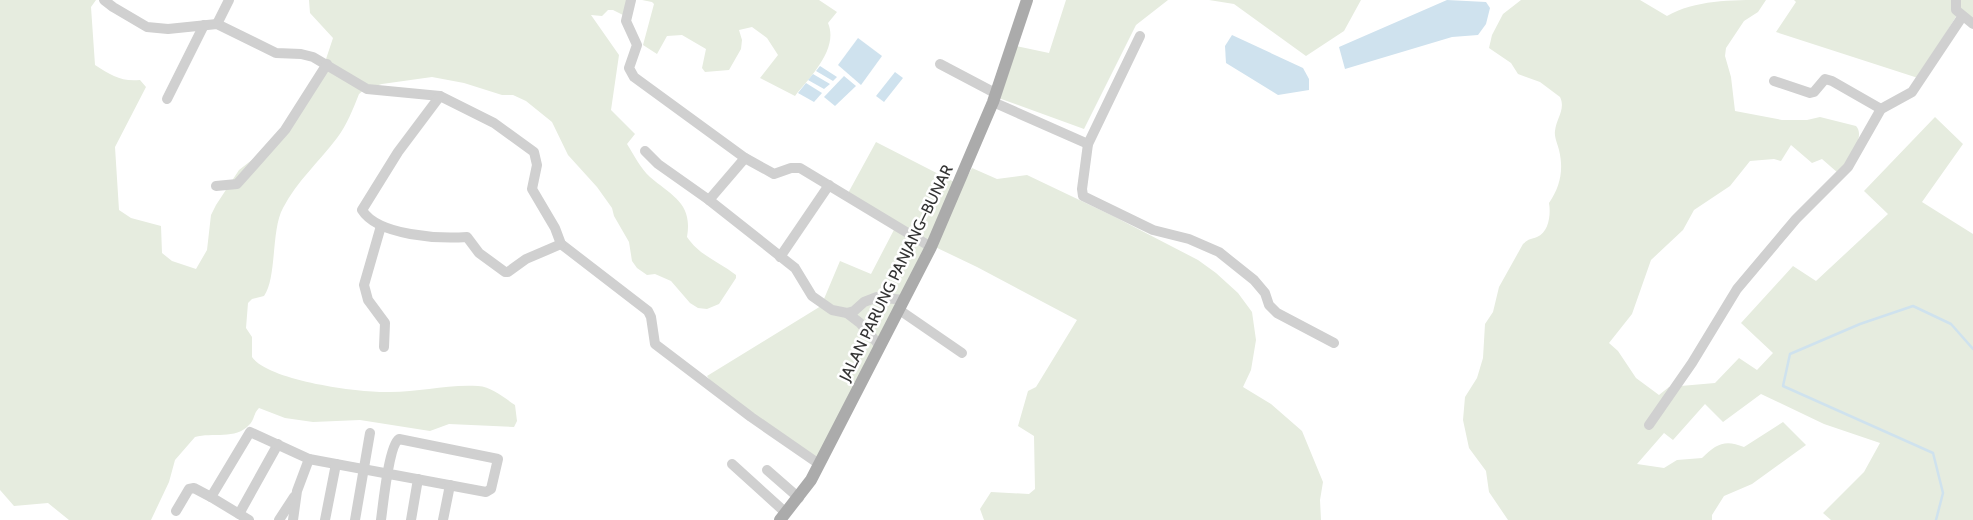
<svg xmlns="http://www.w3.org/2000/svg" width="1973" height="520" font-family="Cabin,sans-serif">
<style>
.green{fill:#e6ecdf}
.water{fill:#cfe2ee}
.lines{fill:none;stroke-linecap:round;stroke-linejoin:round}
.stream{stroke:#cfe2ee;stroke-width:2.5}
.minor{stroke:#d0d0d0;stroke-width:10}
.major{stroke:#ababab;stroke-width:12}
.labels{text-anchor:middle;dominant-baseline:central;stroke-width:5;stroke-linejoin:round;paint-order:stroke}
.street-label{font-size:16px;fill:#333;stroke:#fff}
</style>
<rect width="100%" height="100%" fill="#fff"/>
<g class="green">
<path d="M0,0H96L91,7L95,65C111,75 121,82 140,80L146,87L115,147L119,210L131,218L161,226L162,253L172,261L196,269L207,250L211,215L216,205L239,170L267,148L281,130L326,59L333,38L310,13L309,0H632L627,17L613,10H608L602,16L591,15L619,55L611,110L635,134L627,144C634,155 641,169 650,177C672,196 693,203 687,237C700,256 718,261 736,275V278L719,304L707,309L698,308L690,303L671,281L655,274L647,275L637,268L632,261L629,242L614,216L612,208L597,187L568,155L552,122L526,101L513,95H502L464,83L432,77L382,84L365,89L359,94C353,109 347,125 337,138C319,162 297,181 283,208C271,229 277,278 264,296L252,299L248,303L246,328L252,337V357C269,381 361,393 390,392C420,392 448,384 478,386C492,387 503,397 515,405L517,421L514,427L449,424L430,431L360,420L313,422L285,418L259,408C253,414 255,419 249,425C236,440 212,432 195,437L175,460L169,482L151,520H69L48,503L14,506L0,490Z"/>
<path d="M642,0H819L837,12L828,23C839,49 810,77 795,96L760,78L778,55L767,38L752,27L739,30L742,40L741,49L729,70L705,72L702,68L706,49L682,35L667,36L657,54L643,45L654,4L652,2Z"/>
<polygon points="1066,0 1168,0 1136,25 1084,129 993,96 1007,44 1049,53"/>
<polygon points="1209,0 1361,0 1344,31 1306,56 1234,4"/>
<path d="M1521,0H1640L1667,16C1695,0 1731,0 1766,0L1758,12L1744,21L1726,48L1725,56L1731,77L1735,111L1782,120H1807L1820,117L1856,126C1867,138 1845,163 1838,173L1822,159L1812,163L1791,145L1781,161L1774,159L1750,161L1730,186L1694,210L1683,230L1651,260L1632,314L1609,343L1618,351L1636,378L1659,395L1669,387L1715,383L1739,358L1757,370L1773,353L1741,323L1793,266L1816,281L1888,214L1864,191L1935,117L1963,144L1922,202L1973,234V520H1831L1823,513L1864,472L1880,443L1824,424L1761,394L1723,422L1705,404L1673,440L1664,433L1637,464L1664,468L1677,460L1702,458C1716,444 1725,439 1744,447L1783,422L1806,445L1752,484L1724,496L1712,515V520H1508L1489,492L1486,471L1469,448L1463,420L1465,397L1477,378L1483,358L1485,324L1493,312L1499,287L1523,244C1528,239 1531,239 1537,237C1549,232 1551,214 1549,203C1560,187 1564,170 1559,150C1558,145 1554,137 1555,131C1556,119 1566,109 1560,97L1540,82L1518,74L1511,63L1489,48L1492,35L1503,14Z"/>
<polygon points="1794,0 1973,0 1973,24 1957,15 1918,78 1776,32 1796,2"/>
<polygon points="876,142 962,186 972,168 997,179 1027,175 1113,216 1198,260 1216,273 1238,293 1252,312 1256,340 1251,370 1243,387 1271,404 1302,431 1323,482 1320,500 1321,520 984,520 980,509 991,492 1029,494 1035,489 1034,436 1018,426 1028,391 1036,387 1077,320 977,267 931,245 821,462 716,389 707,376 821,306 840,261 871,274 897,224 847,195"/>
</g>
<g class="water">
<polygon points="1447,0 1486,2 1490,8 1486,24 1478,35 1452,37 1345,69 1339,47"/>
<polygon points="1232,35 1303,68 1309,79 1309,90 1278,95 1226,63 1225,46"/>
<polygon points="858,38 882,56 861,85 838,65"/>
<polygon points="820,66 837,77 833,81 816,71"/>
<polygon points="895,72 903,78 884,102 876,96"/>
<polygon points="813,74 830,84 824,89 808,80"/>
<polygon points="844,76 856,86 835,106 824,97"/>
<polygon points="806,83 822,93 814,102 798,93"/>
</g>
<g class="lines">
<polyline class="stream" points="1936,520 1943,493 1933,453 1783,386 1790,354 1860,324 1913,306 1951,324 1973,349"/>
<g class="minor">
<polyline points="104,0 113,7 147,27 168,29 217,24 276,53 301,54 313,57 367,89 440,96 494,123 534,152 537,165 532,189 555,228 561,244 648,311 651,317 655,344 751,417 819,464"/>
<polyline points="631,0 626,21 637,45 629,68 634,77 745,158 774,174 791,168 800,168 931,247"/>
<polyline points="1956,0 1956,10 1973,24"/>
<polyline points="217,24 229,0"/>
<polyline points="1140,36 1088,144 1082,189 1083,196 1153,230 1189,239 1219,252 1254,280 1265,293 1269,305 1277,313 1334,343"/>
<polyline points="940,64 995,93"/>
<polyline points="1774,81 1810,93 1814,92 1825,79 1832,81 1881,109"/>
<path d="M440,96L398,152L362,210C378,236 440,239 467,237L479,253L505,272H508L526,259L561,244"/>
<polyline points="167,99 204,25"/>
<polyline points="993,102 1088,144"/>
<polyline points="645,151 658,164 709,200 795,268 812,296 832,310 847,313 854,311 864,302 877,297 903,300"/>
<polyline points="216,186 237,184 285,130 327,64"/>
<polyline points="709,200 745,158"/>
<polyline points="381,226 364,285 368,300 385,323 384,347"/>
<polyline points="780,257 829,185"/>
<polyline points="898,309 962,353"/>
<polyline points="847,313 860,323 880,346"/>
<polyline points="1649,425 1692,363 1737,289 1796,219 1848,167 1881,109 1912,92 1962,17"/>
<polyline points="732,464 786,513"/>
<polyline points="767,470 799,498"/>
<polyline points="176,511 189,489 194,488 211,497"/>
<polyline points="239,514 278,444"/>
<path d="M249,520L211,497L250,432L309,459L486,492L491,489L498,459L399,439C389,445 383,505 381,520"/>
<polyline points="279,520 294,497"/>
<polyline points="293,520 297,491 309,459"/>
<polyline points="325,520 336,464"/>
<polyline points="355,520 370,433"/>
<polyline points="411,520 418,479"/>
<polyline points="443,520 450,485"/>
</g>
<polyline class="major" points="780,520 811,480 931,247 993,102 1027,0"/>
</g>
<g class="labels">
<g class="street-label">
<text transform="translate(896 273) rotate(-64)">JALAN PARUNG PANJANG–BUNAR</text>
</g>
</g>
</svg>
